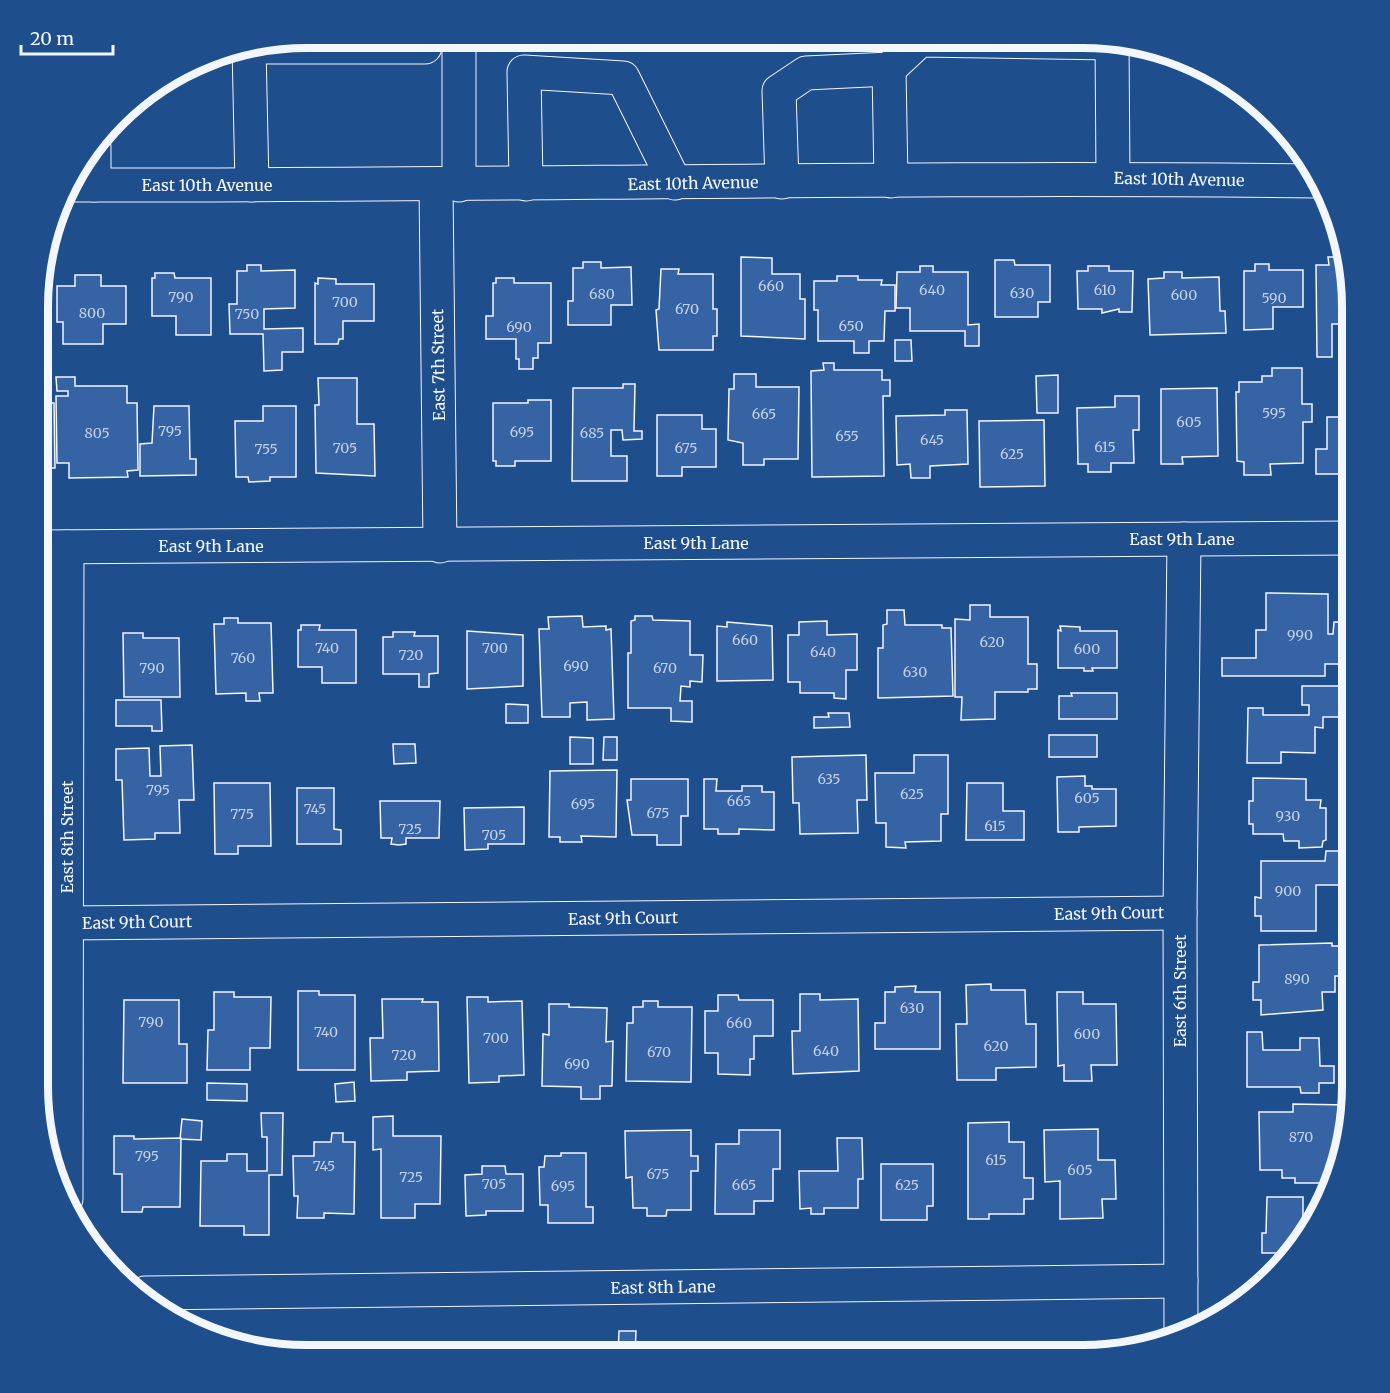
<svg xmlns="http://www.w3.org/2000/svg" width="1390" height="1393" font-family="Merriweather,serif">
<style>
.building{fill:#3563a3;stroke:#f2f6ff;stroke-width:1.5}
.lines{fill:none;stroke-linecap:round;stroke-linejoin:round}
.minor-casing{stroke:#f2f6ff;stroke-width:35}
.minor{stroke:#1f4e8c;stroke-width:33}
.labels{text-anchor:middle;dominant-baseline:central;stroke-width:4.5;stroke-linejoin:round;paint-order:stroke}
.number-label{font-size:14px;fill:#c3d1e8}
.street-label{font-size:16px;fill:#f2f6ff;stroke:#1f4e8c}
.rim{fill:none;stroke:#f2f6ff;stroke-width:8}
</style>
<rect width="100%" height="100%" fill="#1f4e8c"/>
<g class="building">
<polygon points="741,257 772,258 772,274 800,274 800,299 805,299 805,339 741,336"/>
<polygon points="1328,257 1346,257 1352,290 1352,324 1332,324 1332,357 1317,357 1316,265 1329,265"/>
<polygon points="995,260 1014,260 1015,265 1050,265 1050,302 1038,302 1038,317 995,317"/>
<polygon points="583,262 601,262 601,268 631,267 632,305 611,305 611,325 568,325 568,301 573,301 573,268 583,268"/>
<polygon points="1255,264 1269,264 1269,270 1303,270 1303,307 1273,307 1273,329 1244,330 1244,271 1255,271"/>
<polygon points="247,265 261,265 261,271 295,270 295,308 264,309 264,329 303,328 303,352 282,352 282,370 264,371 263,334 230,334 229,304 237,304 237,271 247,271"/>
<polygon points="920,266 933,266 933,272 968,272 968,325 979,324 979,346 965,346 965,331 910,331 910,308 896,308 897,272 920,272"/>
<polygon points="1088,266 1109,266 1109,271 1133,271 1132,312 1119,312 1119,309 1102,313 1102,309 1078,309 1077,271 1088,271"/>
<polygon points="661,269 679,269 678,274 713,274 713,309 717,309 717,336 713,336 713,350 659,350 656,310 659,309"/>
<polygon points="1164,272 1182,272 1182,278 1219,277 1220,311 1225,311 1226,333 1150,335 1148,279 1164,278"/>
<polygon points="155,273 174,273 175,278 211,278 211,335 176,335 176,316 152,316 152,278 155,278"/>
<polygon points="75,275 101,275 101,286 126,286 126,324 103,324 103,344 63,344 63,322 57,322 57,286 75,286"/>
<polygon points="837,276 858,276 858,280 882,280 881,285 895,285 895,311 885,311 884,341 869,341 869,353 854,353 854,341 818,341 818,310 814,310 814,281 837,281"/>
<polygon points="318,278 336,279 336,284 374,284 374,321 343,321 343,339 339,339 338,344 315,344 315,283 318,284"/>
<polygon points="496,278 514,278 514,283 551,283 551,343 538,343 538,358 533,358 533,369 519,369 519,359 516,359 516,339 486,339 486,316 493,316 493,283 496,283"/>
<rect x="42" y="315" width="3" height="25"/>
<polygon points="895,340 911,340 912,361 895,361"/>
<polygon points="823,363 834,363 834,370 882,370 882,380 890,380 890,396 883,396 884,476 812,477 811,371 824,370"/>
<polygon points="1272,368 1302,368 1302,404 1312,404 1312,422 1303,422 1303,463 1270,464 1271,475 1244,475 1244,462 1237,461 1236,392 1239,392 1239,382 1262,382 1262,376 1272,376"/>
<polygon points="734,374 756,374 756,387 799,387 798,459 764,459 764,465 743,465 743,443 728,440 729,389 734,389"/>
<polygon points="1058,375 1058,413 1037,413 1036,376"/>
<polygon points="56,377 75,377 75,386 127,386 127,403 137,403 138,470 127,471 128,477 69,478 69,463 57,463 56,396 68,396 68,391 57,391"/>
<polygon points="318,378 357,378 357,424 374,424 375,476 316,473 315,405 319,405"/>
<polygon points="623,384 635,384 634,431 642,431 642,439 623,440 622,430 611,430 611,456 627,456 627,481 572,481 573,388 623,388"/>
<polygon points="1217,388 1218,456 1182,457 1183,464 1161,464 1161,389"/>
<polygon points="1115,396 1139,396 1139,430 1133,430 1134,463 1111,463 1111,472 1088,472 1088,464 1078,464 1077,408 1115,407"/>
<polygon points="528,400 551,400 551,461 515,461 515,466 496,466 496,461 493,461 493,403 528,403"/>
<polygon points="42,403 54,403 55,468 43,468 43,472"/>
<polygon points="154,406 189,406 190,459 196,459 196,475 140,476 140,444 152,443"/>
<polygon points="263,406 296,406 296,477 270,477 270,481 249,482 248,477 236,477 235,421 263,421"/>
<polygon points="945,410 967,410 968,464 930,466 930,478 911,478 910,464 897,465 896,416 945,415"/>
<polygon points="657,415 702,415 702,429 716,429 716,467 682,467 682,476 657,476"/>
<polygon points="1327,417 1352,417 1352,474 1316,474 1316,449 1327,449"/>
<polygon points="1044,420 1045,486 980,487 979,421"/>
<polygon points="1266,593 1328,594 1328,634 1333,634 1334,622 1345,622 1341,664 1325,664 1325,676 1222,676 1222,658 1256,658 1256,630 1266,630"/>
<polygon points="970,605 990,605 990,617 1028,617 1028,664 1037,664 1037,689 1028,689 1028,692 995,692 995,719 961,720 962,697 955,697 955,619 970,620"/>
<polygon points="887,610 904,610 905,625 942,625 942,628 951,628 953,696 878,698 878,648 883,648 883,625 887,624"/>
<polygon points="582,616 583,627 606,626 606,630 611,629 614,719 587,720 587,702 570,703 570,717 542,717 539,629 549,629 548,617"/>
<polygon points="635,616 652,616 653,620 690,621 690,655 703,655 702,682 690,681 690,687 681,686 680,701 692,701 692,722 671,721 671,708 628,708 628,653 631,653 631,621 635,620"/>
<polygon points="224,618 238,618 238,623 271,623 273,693 259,693 260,701 246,701 246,693 216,694 214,624 224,624"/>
<polygon points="827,621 827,635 857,634 857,670 846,670 846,699 834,698 834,693 800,693 800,682 788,682 788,635 799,635 799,622"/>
<polygon points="727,622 772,626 773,680 717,681 717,626 727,627"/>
<polygon points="301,625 320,625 319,630 356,630 356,683 322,683 322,667 298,667 298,630 301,630"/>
<polygon points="1060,626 1080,627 1080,631 1117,631 1117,668 1092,668 1093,671 1084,671 1084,668 1058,668 1058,630 1061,631"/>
<polygon points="467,631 523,635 523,686 467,689"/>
<polygon points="393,632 415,632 414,636 438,636 438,673 429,674 429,687 419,687 419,674 383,674 383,637 393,637"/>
<polygon points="123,633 143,633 143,638 179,638 180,697 124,697"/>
<polygon points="1302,686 1344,686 1344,717 1323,717 1323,728 1315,727 1315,753 1281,752 1281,763 1247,763 1248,708 1263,708 1263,715 1309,715 1309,705 1302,705"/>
<polygon points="1071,693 1117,693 1117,719 1059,719 1059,696 1072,696"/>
<polygon points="116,700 161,700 162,731 152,731 152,726 116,726"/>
<polygon points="506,704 528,705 528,723 506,723"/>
<polygon points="828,713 849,713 850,727 814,728 814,717 829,717"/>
<rect x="1049" y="735" width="48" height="22"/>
<polygon points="570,737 593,738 593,764 570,764"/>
<polygon points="604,737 617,737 617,760 603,760"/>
<polygon points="393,744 415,744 416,763 394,764"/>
<polygon points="192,745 194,800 179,800 180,833 155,833 155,839 124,840 122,780 116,780 116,749 149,748 150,776 161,776 160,746"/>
<polygon points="866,755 867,800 857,800 858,833 800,834 799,803 793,803 792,757"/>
<polygon points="914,755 948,755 948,814 941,814 941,841 905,842 906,848 886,847 886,823 876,823 875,773 914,773"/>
<polygon points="617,770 616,837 581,836 582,842 560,842 560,837 549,837 550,771"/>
<polygon points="1085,776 1085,786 1092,786 1092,789 1116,789 1116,826 1079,827 1079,832 1058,832 1057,777"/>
<polygon points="1253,778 1306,779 1306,800 1321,800 1320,808 1326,808 1326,840 1323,841 1322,847 1299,848 1299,841 1284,841 1283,834 1253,834 1253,824 1249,824 1249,801 1253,801"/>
<polygon points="631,779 688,779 688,816 681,816 681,845 657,845 657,835 632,835 627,800 631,800"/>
<polygon points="704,779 717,779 716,791 742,791 742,786 762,786 762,792 774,792 774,830 739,829 739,834 718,834 718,829 704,829"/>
<polygon points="214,783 270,783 271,846 238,846 238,854 215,854"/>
<polygon points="967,783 1003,783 1003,811 1024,811 1024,840 966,840"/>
<polygon points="297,788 334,788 334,829 341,830 341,844 297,844"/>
<polygon points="380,801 440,801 439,838 406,838 406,844 399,845 391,844 392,838 381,838"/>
<polygon points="524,807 524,844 488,844 488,849 465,850 464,808"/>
<polygon points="1326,851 1351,851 1351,885 1316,885 1316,931 1261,931 1261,916 1255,916 1255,897 1261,898 1261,861 1325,861"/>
<polygon points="1332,943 1332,946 1343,946 1343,976 1335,976 1335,992 1322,992 1323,1010 1261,1015 1261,1000 1253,1000 1253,982 1259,982 1259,945"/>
<polygon points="991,984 991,990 1025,990 1026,1024 1036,1024 1036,1067 996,1068 996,1080 957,1080 956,1024 967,1024 966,985"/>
<polygon points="916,986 915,992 940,992 940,1049 875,1049 875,1023 885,1023 885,992 895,992 895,987"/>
<polygon points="298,991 319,991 319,995 355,995 355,1070 298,1070"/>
<polygon points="214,992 234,992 234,997 271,997 270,1048 250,1048 250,1070 207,1070 208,1030 214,1030"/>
<polygon points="1057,992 1083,992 1083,1004 1116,1004 1117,1065 1091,1065 1092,1081 1064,1081 1064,1065 1058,1066"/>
<polygon points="800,994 820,994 820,1000 858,999 859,1071 793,1074 792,1031 800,1031"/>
<polygon points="718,995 738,995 739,1000 773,1000 773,1036 754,1036 754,1059 750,1059 750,1075 718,1074 718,1053 705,1053 705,1011 718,1011"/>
<polygon points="467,997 488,997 488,1002 522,1001 524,1075 499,1076 499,1082 469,1083"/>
<polygon points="382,999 423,999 422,1002 438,1002 439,1071 407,1072 407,1080 371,1081 370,1038 383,1038"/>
<polygon points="124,1000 179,1000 179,1044 187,1044 187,1083 123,1083"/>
<polygon points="643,1001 658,1001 658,1007 692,1007 691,1082 626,1081 627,1023 633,1023 633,1007 643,1007"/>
<polygon points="549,1004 569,1004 569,1007 607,1008 606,1042 613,1041 612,1086 600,1086 600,1099 581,1099 581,1087 542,1086 543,1034 549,1035"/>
<polygon points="1247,1032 1262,1032 1263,1050 1300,1050 1300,1038 1319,1038 1320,1066 1334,1066 1334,1083 1319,1083 1319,1093 1301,1093 1300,1087 1247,1087"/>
<polygon points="354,1082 355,1101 336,1102 335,1084"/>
<polygon points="207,1083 247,1084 247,1101 207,1100"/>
<polygon points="1293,1104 1348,1105 1348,1118 1338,1156 1330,1156 1330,1183 1295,1183 1295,1178 1282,1178 1282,1170 1260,1170 1259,1112 1293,1112"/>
<polygon points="261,1113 283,1113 282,1175 269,1175 269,1235 244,1235 244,1226 200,1226 201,1161 227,1161 227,1154 247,1154 247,1171 267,1171 267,1137 262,1137"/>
<polygon points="393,1116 393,1136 441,1136 440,1204 415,1204 415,1218 381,1218 381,1149 373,1150 373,1117"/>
<polygon points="182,1119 202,1121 201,1140 180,1139"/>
<polygon points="1009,1122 1009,1142 1024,1142 1024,1178 1033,1178 1033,1199 1024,1199 1024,1214 989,1214 989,1219 968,1219 968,1123"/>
<polygon points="1098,1129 1098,1160 1115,1160 1116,1199 1102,1199 1103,1218 1060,1219 1060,1181 1045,1182 1044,1130"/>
<polygon points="691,1130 691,1156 698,1156 698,1171 691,1171 691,1210 667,1210 666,1216 647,1216 647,1208 633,1208 632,1177 626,1178 625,1131"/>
<polygon points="739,1130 780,1130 780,1169 773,1169 773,1201 754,1201 754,1214 715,1214 716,1144 739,1144"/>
<polygon points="332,1133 343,1133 343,1142 355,1142 354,1214 324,1213 324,1218 297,1218 298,1196 294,1196 293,1156 314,1156 314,1142 331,1142"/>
<polygon points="114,1136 134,1136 134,1139 181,1138 180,1207 143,1207 142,1212 122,1212 122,1174 114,1174"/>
<polygon points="837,1138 862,1138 863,1179 858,1179 858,1208 824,1208 824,1214 811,1214 811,1208 800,1209 799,1171 838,1171"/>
<polygon points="561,1153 586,1153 586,1207 593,1207 593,1223 548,1223 548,1205 540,1205 539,1167 544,1167 545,1156 561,1156"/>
<polygon points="881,1164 933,1164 933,1206 927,1206 927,1220 881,1220"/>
<polygon points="482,1166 505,1166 506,1174 523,1174 523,1211 486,1211 486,1215 466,1216 465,1175 482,1174"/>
<polygon points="1267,1197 1303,1197 1303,1221 1306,1221 1306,1228 1286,1253 1262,1253 1262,1233 1266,1233"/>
<polygon points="619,1331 636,1331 635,1355 618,1355"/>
</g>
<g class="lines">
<defs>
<g id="minor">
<polyline points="459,38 459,185"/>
<polyline points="1112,40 1113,179"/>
<polyline points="249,47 425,47"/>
<polyline points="249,47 252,185"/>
<polyline points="889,69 891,181"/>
<polyline points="782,182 779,91 806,73 889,69 920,40 1112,43"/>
<polyline points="526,184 524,72 623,78 675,183"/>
<path d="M69,185C485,186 901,176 1317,181"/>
<polyline points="94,185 94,147"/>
<polyline points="436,185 440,546"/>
<polyline points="41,547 1352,538"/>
<polyline points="67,923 1180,913"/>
<polyline points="66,1199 67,547"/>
<polyline points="145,1293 1181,1281"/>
<polyline points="1181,1335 1180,913 1184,539"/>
</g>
</defs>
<use href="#minor" class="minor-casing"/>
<use href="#minor" class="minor"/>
</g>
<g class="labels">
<g class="number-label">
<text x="771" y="286">660</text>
<text x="932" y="290">640</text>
<text x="1105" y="290">610</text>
<text x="1022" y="293">630</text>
<text x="602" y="294">680</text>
<text x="1184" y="295">600</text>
<text x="181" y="297">790</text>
<text x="1274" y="298">590</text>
<text x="345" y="302">700</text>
<text x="687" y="309">670</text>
<text x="92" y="313">800</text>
<text x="247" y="314">750</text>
<text x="851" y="326">650</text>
<text x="519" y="327">690</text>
<text x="1274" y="413">595</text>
<text x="764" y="414">665</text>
<text x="1189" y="422">605</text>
<text x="170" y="431">795</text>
<text x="522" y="432">695</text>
<text x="97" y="433">805</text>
<text x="592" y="433">685</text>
<text x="847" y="436">655</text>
<text x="932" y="440">645</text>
<text x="1105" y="447">615</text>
<text x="345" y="448">705</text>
<text x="686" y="448">675</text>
<text x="266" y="449">755</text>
<text x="1012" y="454">625</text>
<text x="1300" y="635">990</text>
<text x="745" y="640">660</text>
<text x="992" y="642">620</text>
<text x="327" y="648">740</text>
<text x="495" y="648">700</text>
<text x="1087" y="649">600</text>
<text x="823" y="652">640</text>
<text x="411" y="655">720</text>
<text x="243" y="658">760</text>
<text x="576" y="666">690</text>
<text x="152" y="668">790</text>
<text x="665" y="668">670</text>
<text x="915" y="672">630</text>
<text x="829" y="779">635</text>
<text x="158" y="790">795</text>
<text x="912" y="794">625</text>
<text x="1087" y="798">605</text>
<text x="739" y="801">665</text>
<text x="583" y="804">695</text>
<text x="315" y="809">745</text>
<text x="658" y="813">675</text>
<text x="242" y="814">775</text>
<text x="1288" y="816">930</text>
<text x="995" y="826">615</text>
<text x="410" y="829">725</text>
<text x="494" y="835">705</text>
<text x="1288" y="891">900</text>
<text x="1297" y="979">890</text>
<text x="912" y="1008">630</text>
<text x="151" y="1022">790</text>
<text x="739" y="1023">660</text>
<text x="326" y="1032">740</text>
<text x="1087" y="1034">600</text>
<text x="496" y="1038">700</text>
<text x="996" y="1046">620</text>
<text x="826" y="1051">640</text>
<text x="659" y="1052">670</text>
<text x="404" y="1055">720</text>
<text x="577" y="1064">690</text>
<text x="1301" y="1137">870</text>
<text x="147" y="1156">795</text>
<text x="996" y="1160">615</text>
<text x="324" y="1166">745</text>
<text x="1080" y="1170">605</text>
<text x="658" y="1174">675</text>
<text x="411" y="1177">725</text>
<text x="494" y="1184">705</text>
<text x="744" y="1185">665</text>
<text x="907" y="1185">625</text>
<text x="563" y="1186">695</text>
</g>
<g class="street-label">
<text transform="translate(1179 179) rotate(1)">East 10th Avenue</text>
<text transform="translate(693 183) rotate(-1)">East 10th Avenue</text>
<text x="207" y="185">East 10th Avenue</text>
<text transform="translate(438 365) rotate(-91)">East 7th Street</text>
<text x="1182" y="539">East 9th Lane</text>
<text x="696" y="543">East 9th Lane</text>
<text x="211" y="546">East 9th Lane</text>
<text transform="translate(67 837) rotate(-90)">East 8th Street</text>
<text transform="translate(1109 913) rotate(-1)">East 9th Court</text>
<text transform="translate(623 918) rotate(-1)">East 9th Court</text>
<text transform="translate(137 922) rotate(-1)">East 9th Court</text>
<text transform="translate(1180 991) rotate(-90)">East 6th Street</text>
<text transform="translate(663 1287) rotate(-1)">East 8th Lane</text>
</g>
</g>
<path d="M0 0H1390V1393H0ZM307 48H1083A259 259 0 0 1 1342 307V1086A259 259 0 0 1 1083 1345H307A259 259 0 0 1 48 1086V307A259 259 0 0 1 307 48Z" fill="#1f4e8c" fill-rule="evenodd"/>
<path class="rim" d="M307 48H1083A259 259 0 0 1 1342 307V1086A259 259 0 0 1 1083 1345H307A259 259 0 0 1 48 1086V307A259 259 0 0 1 307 48Z"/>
<path d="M21 45v9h92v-9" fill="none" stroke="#f2f6ff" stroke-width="3"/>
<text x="30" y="45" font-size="18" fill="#f2f6ff" stroke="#1f4e8c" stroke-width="4.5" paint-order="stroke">20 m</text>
</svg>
